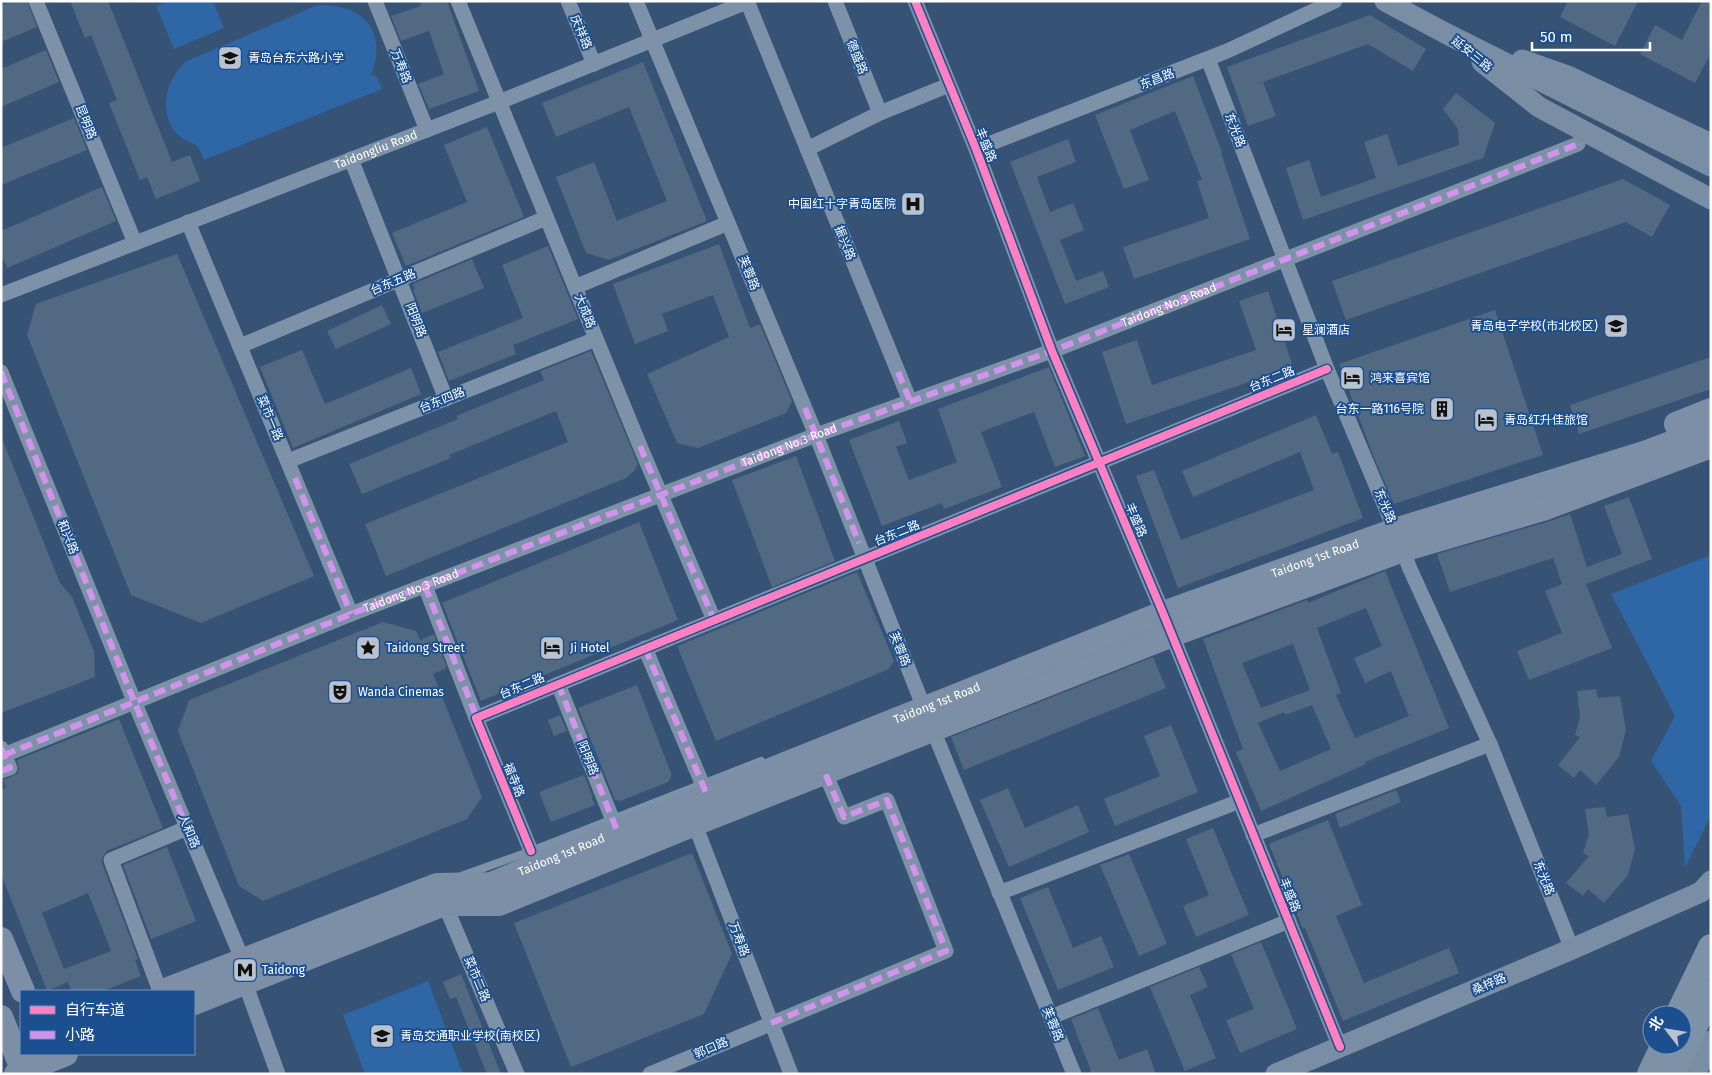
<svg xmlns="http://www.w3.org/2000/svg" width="1712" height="1075" font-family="'Fira Sans','Noto Sans SC',sans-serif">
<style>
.green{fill:#2f66a5}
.building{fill:#526984;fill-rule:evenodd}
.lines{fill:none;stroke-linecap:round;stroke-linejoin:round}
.lane{stroke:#7d92a8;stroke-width:8}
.street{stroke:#7d92a8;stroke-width:15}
.secondary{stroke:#798da4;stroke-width:21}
.primary{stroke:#7d8ea7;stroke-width:24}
.highway{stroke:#7e92a7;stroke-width:26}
.quiet{stroke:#d193ec;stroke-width:6;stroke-dasharray:12 6;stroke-linecap:butt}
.cycleway-casing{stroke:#1b4f8f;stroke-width:11}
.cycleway{stroke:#ff80c0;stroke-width:8}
.labels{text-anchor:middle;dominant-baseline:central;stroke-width:4;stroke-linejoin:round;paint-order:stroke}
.street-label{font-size:12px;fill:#fff;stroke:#1b4f8f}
.poi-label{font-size:12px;fill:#fff;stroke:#1b4f8f;text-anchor:start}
</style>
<rect width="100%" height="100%" fill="#365274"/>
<g class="green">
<polygon points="168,1 213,1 224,28 174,49 156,6"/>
<path d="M318,5C364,4 388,31 371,76L376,75L382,89L204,160C202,157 200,149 197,146C192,142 184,141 177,134C157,111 166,78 187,61Z"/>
<polygon points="1711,555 1711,815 1685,868 1681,806 1651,761 1675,716 1611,594"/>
<polygon points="428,981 463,1074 365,1074 343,1015"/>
</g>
<g class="building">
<polygon points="11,1 27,1 37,27 1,42 1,5"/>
<polygon points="70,1 108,1 172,162 190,155 200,181 156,199 147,177 140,180 109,103 117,100 91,35 85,38"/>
<polygon points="420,1 447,1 479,91 429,109 418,84 444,74 429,31 401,41 391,16 421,6"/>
<polygon points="1568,1 1638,1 1615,46 1560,17"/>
<polygon points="1702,1 1711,1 1711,53 1695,83 1640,54 1655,25 1682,40"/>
<polygon points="1370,15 1426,49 1413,71 1368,44 1263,82 1276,116 1248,126 1227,67"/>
<polygon points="46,50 59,82 1,107 1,69"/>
<polygon points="643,62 707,221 609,260 586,253 556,177 594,162 617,221 667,201 629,107 556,137 542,103"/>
<polygon points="1193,76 1222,152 1221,153 1250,239 1134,279 1123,247 1209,218 1197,181 1202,180 1175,111 1130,130 1149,180 1124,189 1095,115"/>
<polygon points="1456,93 1495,123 1483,158 1303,220 1286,168 1309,160 1321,197 1376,178 1364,142 1387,134 1398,166 1459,145 1458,129 1443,109"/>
<polygon points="74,118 87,150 1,185 1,148"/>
<polygon points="487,127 524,217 406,266 392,233 467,202 444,145"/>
<polygon points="1068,139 1076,162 1037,177 1050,212 1073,203 1084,230 1060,240 1076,281 1103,271 1109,287 1065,304 1010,162"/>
<polygon points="1623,179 1670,205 1652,237 1626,222 1346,320 1332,281"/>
<polygon points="102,187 116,221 7,268 1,254 1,231"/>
<polygon points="719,244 750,328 760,324 792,401 786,413 698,448 677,443 647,374 729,337 713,295 662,314 668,331 635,344 613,284"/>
<polygon points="548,246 578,319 513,345 516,354 449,381 438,352 523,318 502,265"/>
<polygon points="177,254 314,576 201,623 131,595 27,335 36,304"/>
<polygon points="472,259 484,288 422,313 413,290 415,289 413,284"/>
<polygon points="1268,291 1293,367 1126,424 1102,352 1137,340 1152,385 1256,350 1239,301"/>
<polygon points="382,305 391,324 336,349 327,331"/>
<polygon points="1495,310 1543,455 1394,504 1373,455 1339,364"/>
<polygon points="302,350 325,404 411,368 421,394 293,448 260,367"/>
<polygon points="591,351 638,464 635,470 626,478 386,576 365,524 568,442 556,411 449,455 451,458 362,494 349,464 458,419 456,416 544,380 540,371"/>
<polygon points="1711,357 1711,389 1579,434 1570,405"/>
<polygon points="1049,367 1085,456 1055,467 1034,412 981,432 1002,487 944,509 942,503 882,526 849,440 899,421 907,443 896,447 909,480 957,462 938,409"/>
<polygon points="1316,415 1332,454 1338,452 1363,518 1178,588 1136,476 1154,470 1181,540 1314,490 1300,452 1193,497 1182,471"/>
<polygon points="1,436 60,583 72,597 94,651 95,677 1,713"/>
<polygon points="796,456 835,561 772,587 732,480"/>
<polygon points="1629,497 1652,559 1586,584 1612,648 1529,680 1517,651 1562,633 1545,591 1562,584 1553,558 1450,592 1437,554 1547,522 1570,514 1587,567 1622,554 1604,506"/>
<polygon points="639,522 678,620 481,701 442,603"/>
<path d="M1385,571L1449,728L1365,762L1366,764L1261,811L1236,752L1243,749L1203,639L1307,600L1308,603ZM1366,608L1382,646L1354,658L1365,683L1391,671L1409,716L1355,738L1336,695L1341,693L1317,628ZM1293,644L1310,690L1261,708L1242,663ZM1312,705L1331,749L1280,771L1258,723L1284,712L1285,715Z"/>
<polygon points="857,572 894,661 889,669 716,741 677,646"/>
<polygon points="383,622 416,631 420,640 434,634 447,668 433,674 482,797 467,819 263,901 239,886 178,731 189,700"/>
<polygon points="1153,657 1166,688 964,770 951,737"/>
<polygon points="637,685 671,773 671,777 668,782 620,801 615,800 578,708"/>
<polygon points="1596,689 1598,698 1620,696 1626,730 1619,757 1596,785 1580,770 1574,778 1558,765 1580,737 1575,735 1580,717 1577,691"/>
<polygon points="560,715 567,731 554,736 548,720"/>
<path d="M119,719L163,828L107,851L102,858V863L138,959L135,960L141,976L103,991H71L68,982L47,991L1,874V790L6,788L3,780L17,774L19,769L17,760ZM88,893L111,951L64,969L42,913Z"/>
<polygon points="1171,725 1198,792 1115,826 1104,799 1160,776 1144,736"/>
<polygon points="584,775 593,797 591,797 595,805 551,822 539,792"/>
<polygon points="1008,788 1025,828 1078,805 1089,832 1009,867 980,800"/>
<polygon points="1396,790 1401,802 1340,828 1335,814"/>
<polygon points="1605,807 1607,817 1628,814 1635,849 1628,875 1604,903 1588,889 1583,896 1566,883 1589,856 1583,853 1589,834 1585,809"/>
<polygon points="1328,820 1362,905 1336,916 1364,983 1449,948 1459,973 1343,1021 1305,928 1303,929 1269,844"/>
<polygon points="1213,828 1249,915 1196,937 1183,906 1209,895 1186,839"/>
<polygon points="167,847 196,921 151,939 123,865"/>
<polygon points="692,853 732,954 704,1014 571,1067 514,923"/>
<polygon points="1129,854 1167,944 1139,956 1100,865"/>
<polygon points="1048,887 1073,948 1101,936 1114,967 1058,990 1020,898"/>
<polygon points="1261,942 1297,1029 1240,1053 1226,1020 1254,1009 1231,954"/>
<polygon points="1199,967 1208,987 1190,995 1216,1058 1185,1071 1150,987"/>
<polygon points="461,974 501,1074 487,1074 456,997 450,999 443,982"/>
<polygon points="1098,1008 1119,1060 1147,1049 1156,1074 1087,1074 1091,1071 1071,1019"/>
</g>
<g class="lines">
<polyline class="lane" points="461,876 531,851 761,761"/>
<g class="street">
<polyline points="36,1 135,243"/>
<polyline points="375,1 427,130"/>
<polyline points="458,1 640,446 714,620"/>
<polyline points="568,1 594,64"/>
<polyline points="636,1 816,435 924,708 1074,1074"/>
<polyline points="747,1 910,401"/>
<polyline points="835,1 880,113"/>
<polyline points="915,1 976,149 1052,351 1163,613 1340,1047"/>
<polyline points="1208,59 1327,369 1395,530 1410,569 1490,744 1572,949"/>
<polyline points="807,149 880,113 949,85"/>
<polyline points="976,149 1227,51 1335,1"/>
<polyline points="351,159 446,399"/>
<polyline points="188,222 351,614"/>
<polyline points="575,287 728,223"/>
<path id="s1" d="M1,295L499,102L749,1"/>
<polyline points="240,346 546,218"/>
<polyline points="1,372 134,701 243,961"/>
<polyline points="288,461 596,339"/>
<polyline points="425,586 476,718 531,851"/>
<polyline points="645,648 707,795"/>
<polyline points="558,684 618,833"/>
<polyline points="476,718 1327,369"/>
<polyline points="1,748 10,768 1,771"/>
<path id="s2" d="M4,755L351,614L816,435L1052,351L1578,144"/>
<polyline points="692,817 791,1074"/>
<polyline points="1253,835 1490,744"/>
<polyline points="999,893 1240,801"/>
<polyline points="442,898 517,1074"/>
<polyline points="245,983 278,1074"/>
<polyline points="160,991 111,860 187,828"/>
<polyline points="1051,1017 1289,921"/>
<polyline points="650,1074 946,951 887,800 844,817 825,773"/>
</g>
<g class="secondary">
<polyline points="1385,1 1449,35 1711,166"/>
<polyline points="1522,60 1570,77 1711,144"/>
<polyline points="1482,62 1539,107 1711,199"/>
<polyline points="1276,1074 1572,949 1701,892 1711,881"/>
<polyline points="1695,1074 1711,1041"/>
</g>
<g class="primary">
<polyline points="1676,424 1711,410"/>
<polyline points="1,939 23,991"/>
<path id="s3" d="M163,991L437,885L491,884L707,795L1163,613L1395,530L1644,453L1711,428"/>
<polyline points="194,1003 444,904 499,904 695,824 1172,635 1403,550 1543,509 1711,446"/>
<polyline points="1,1017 24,1074"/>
<polyline points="16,1074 66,1054"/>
</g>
<g class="highway">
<polyline points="1678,1015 1711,947"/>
<polyline points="1650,1074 1664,1045"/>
<polyline points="1671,1074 1711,993"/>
</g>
<g class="quiet">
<polyline points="1,372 134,701 187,828"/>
<polyline points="898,372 910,401"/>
<polyline points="805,408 859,543"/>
<polyline points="640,446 714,620"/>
<polyline points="295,478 351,614"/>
<polyline points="425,586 478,721"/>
<polyline points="645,648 707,795"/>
<polyline points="558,684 618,833"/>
<polyline points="1,748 10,768 1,771"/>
<polyline points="4,755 351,614 816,435 1052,351 1578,144"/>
<polyline points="771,1023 946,951 887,800 844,817 825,773"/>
</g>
<defs>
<g id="cycleway">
<polyline points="915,1 976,149 1052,351 1163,613 1340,1047"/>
<polyline points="531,851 476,718 1327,369"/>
</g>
</defs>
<use href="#cycleway" class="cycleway-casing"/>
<use href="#cycleway" class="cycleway"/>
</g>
<defs>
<symbol id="school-square" viewBox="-11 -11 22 22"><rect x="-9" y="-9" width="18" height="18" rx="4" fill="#b9c2ce" stroke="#1b4f8f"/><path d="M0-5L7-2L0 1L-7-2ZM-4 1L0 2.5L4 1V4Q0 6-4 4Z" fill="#111"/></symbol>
<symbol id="hospital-square" viewBox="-11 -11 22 22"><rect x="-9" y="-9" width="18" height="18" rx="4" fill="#b9c2ce" stroke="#1b4f8f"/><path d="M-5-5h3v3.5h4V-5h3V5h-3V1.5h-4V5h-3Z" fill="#111"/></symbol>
<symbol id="hotel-square" viewBox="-11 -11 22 22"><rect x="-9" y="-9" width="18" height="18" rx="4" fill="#b9c2ce" stroke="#1b4f8f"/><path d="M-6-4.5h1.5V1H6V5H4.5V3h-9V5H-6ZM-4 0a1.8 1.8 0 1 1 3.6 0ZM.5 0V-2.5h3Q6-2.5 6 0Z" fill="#111"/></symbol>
<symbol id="building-square" viewBox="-11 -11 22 22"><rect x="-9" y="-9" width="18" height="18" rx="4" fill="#b9c2ce" stroke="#1b4f8f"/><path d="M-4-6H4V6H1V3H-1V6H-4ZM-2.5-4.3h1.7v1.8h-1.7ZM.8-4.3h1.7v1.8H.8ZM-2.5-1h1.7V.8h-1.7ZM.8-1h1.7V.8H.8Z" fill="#111"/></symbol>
<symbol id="sight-square" viewBox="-11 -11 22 22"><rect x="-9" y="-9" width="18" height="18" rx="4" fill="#b9c2ce" stroke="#1b4f8f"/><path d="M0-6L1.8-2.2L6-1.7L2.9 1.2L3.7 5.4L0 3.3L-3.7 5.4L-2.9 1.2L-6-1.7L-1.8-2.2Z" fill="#111"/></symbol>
<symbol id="theatre-square" viewBox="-11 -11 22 22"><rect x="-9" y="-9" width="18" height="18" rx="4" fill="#b9c2ce" stroke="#1b4f8f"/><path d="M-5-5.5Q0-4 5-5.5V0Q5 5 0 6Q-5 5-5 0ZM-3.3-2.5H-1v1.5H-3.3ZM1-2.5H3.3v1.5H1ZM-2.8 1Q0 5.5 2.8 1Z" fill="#111"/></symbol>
<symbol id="metro-square" viewBox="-11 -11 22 22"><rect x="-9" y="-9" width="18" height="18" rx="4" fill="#b9c2ce" stroke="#1b4f8f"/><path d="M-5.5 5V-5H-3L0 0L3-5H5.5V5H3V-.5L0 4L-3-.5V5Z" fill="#111"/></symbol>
</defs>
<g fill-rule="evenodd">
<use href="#school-square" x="216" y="44" width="28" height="28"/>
<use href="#hospital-square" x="899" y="190" width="28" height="28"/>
<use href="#school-square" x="1602" y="312" width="28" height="28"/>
<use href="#hotel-square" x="1270" y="316" width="28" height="28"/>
<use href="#hotel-square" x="1338" y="364" width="28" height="28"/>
<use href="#building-square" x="1428" y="395" width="28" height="28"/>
<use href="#hotel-square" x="1472" y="406" width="28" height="28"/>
<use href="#sight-square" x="354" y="634" width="28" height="28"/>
<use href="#hotel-square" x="538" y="634" width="28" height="28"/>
<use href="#theatre-square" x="326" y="678" width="28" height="28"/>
<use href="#metro-square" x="231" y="956" width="28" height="28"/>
<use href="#school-square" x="368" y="1022" width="28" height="28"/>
</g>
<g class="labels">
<g class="street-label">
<text transform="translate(581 32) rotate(67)">庆祥路</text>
<text transform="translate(1472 54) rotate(39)">延安三路</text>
<text transform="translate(857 57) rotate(68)">德盛路</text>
<text transform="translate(401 66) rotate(68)">万寿路</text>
<text transform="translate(1157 79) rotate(-21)">东昌路</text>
<text transform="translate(86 122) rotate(68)">昆明路</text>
<text transform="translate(1235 130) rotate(69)">东光路</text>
<text transform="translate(986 145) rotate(68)">丰盛路</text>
<text stroke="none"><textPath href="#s1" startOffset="402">Taidongliu Road</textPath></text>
<text transform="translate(845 243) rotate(68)">振兴路</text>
<text transform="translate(749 273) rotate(68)">芙蓉路</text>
<text transform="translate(393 282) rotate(-23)">台东五路</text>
<text stroke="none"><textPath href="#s2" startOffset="1249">Taidong No.3 Road</textPath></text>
<text transform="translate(585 311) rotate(68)">大成路</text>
<text transform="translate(416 320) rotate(69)">阳明路</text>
<text transform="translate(1272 379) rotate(-22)">台东二路</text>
<text transform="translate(442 400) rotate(-22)">台东四路</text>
<text transform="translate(270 418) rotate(67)">菜市一路</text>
<text stroke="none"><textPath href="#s2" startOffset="844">Taidong No.3 Road</textPath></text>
<text transform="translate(1385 506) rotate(67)">东光路</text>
<text transform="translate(1136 520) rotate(67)">丰盛路</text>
<text transform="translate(897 533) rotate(-22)">台东二路</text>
<text transform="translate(68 537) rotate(68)">和兴路</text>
<text stroke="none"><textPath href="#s3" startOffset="1234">Taidong 1st Road</textPath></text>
<text stroke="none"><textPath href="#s2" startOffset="439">Taidong No.3 Road</textPath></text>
<text transform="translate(900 649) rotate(68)">芙蓉路</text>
<text transform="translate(522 686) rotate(-23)">台东二路</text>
<text stroke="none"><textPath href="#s3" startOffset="829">Taidong 1st Road</textPath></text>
<text transform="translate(588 758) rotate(68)">阳明路</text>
<text transform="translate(514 780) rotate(68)">福寺路</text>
<text transform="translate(189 831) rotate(67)">人和路</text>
<text stroke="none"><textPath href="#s3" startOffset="424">Taidong 1st Road</textPath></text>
<text transform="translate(1544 878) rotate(68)">东光路</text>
<text transform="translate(1290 895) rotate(68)">丰盛路</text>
<text transform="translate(739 939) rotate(69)">万寿路</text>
<text transform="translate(477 979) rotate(67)">菜市二路</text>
<text transform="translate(1489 984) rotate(-23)">桑梓路</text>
<text transform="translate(1053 1024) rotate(68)">芙蓉路</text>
<text transform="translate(711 1048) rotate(-23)">郭口路</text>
</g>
<g class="poi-label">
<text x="248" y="58">青岛台东六路小学</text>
<text x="896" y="204" text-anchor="end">中国红十字青岛医院</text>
<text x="1598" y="326" text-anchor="end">青岛电子学校(市北校区)</text>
<text x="1302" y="330">星澜酒店</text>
<text x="1370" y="378">鸿来喜宾馆</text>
<text x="1424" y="409" text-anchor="end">台东一路116号院</text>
<text x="1504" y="420">青岛红升佳旅馆</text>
<text x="386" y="648">Taidong Street</text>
<text x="570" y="648">Ji Hotel</text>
<text x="358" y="692">Wanda Cinemas</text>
<text x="262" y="970">Taidong</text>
<text x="400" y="1036">青岛交通职业学校(南校区)</text>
</g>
</g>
<rect width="1712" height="1075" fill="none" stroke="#ffffff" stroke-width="5"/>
<rect x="20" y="990" width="175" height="65" fill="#1b4f8f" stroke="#7695bc"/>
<rect x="30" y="1006" width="25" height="8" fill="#ff80c0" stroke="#7695bc"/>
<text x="65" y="1015" font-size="15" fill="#ffffff">自行车道</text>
<rect x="30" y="1031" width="25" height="8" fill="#d193ec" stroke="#7695bc"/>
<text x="65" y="1040" font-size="15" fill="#ffffff">小路</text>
<g transform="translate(1667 1030) rotate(301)"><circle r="24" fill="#1b4f8f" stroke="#7695bc"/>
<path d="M0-4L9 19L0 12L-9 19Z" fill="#b9c2ce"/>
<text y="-8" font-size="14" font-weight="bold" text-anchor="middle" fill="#ffffff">北</text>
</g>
<path d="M1532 42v8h118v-8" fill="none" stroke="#ffffff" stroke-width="2.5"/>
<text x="1540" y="42" font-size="15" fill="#ffffff" stroke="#1b4f8f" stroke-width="4" paint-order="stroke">50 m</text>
</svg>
